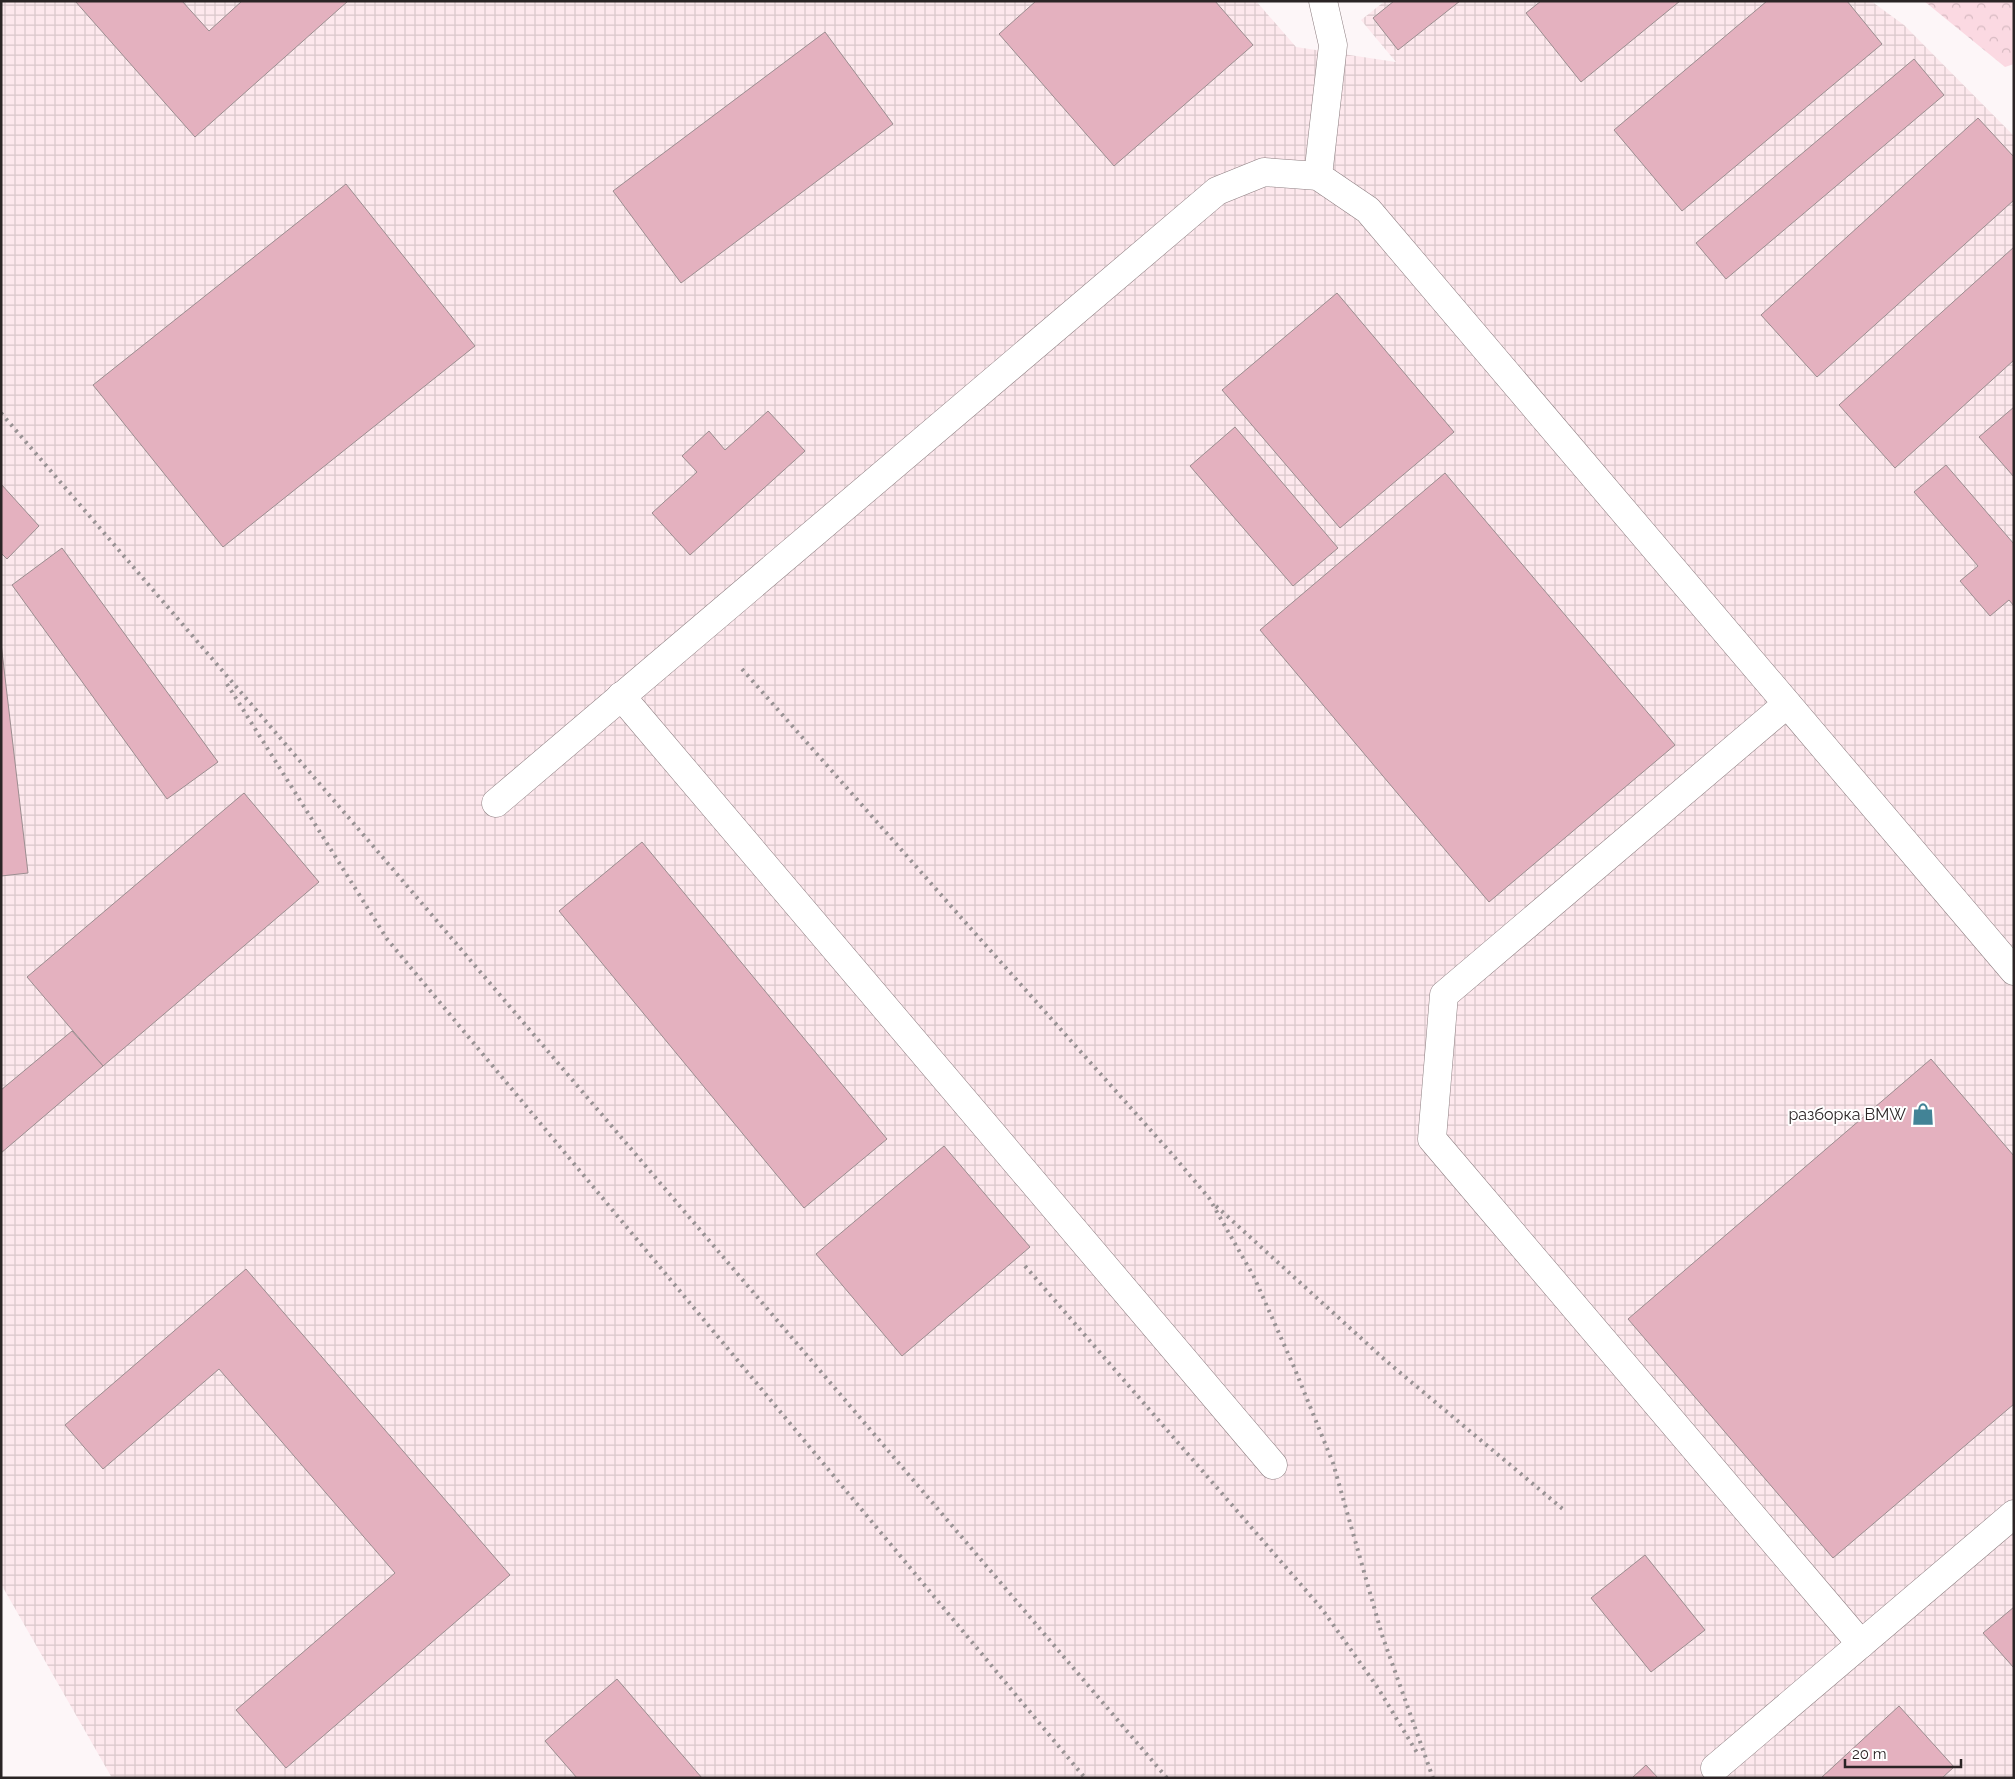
<svg xmlns="http://www.w3.org/2000/svg" width="2015" height="1779" font-family="Raleway,sans-serif">
<style>
.industrial{fill:url(#industrial-grid)}
.park{fill:url(#park-crowns)}
.building{fill:#e4b1bf;stroke:#9c8d90}
.lines{fill:none;stroke-linecap:round;stroke-linejoin:round}
.minor-casing{stroke:#8e7f82;stroke-width:29}
.minor{stroke:#fff;stroke-width:28}
.rail{stroke:#999294;stroke-width:4;stroke-dasharray:2.5 5;stroke-linecap:butt}
.labels{text-anchor:middle;dominant-baseline:central;stroke-width:4;stroke-linejoin:round;paint-order:stroke}
.poi-label{font-size:16px;fill:#2a2425;stroke:#fff;text-anchor:end}
</style>
<defs>
<pattern id="industrial-grid" width="8" height="8" patternUnits="userSpaceOnUse" patternTransform="scale(1.25)"><rect width="8" height="8" fill="#fde8ed"/><path d="M0 4h8M4 0v8" fill="none" stroke="#d9c7cb"/></pattern>
<pattern id="park-crowns" width="20" height="18" patternUnits="userSpaceOnUse" patternTransform="scale(1.25)"><rect width="20" height="18" fill="#fbd9e2"/><path d="M2 6a3 3 0 1 1 6 0M12 15a3 3 0 1 1 6 0" fill="none" stroke="#d7bac2"/></pattern>
</defs>
<rect width="100%" height="100%" fill="#fdf6f8"/>
<polygon class="industrial" points="1,1 1256,1 1296,47 1396,62 1361,20 1385,1 1871,1 1904,25 2014,136 2014,1778 112,1778 1,1584"/>
<polygon class="park" points="1924,1 2014,1 2014,64 2005,67"/>
<g class="building">
<polygon points="75,1 182,1 209,31 242,1 348,1 195,137"/>
<polygon points="1036,1 1215,1 1253,45 1114,166 999,34"/>
<polygon points="1394,1 1460,1 1398,50 1373,18"/>
<polygon points="1541,1 1680,1 1581,82 1526,13"/>
<polygon points="1767,1 1847,1 1882,44 1682,211 1614,130"/>
<polygon points="825,32 893,124 681,283 613,191"/>
<polygon points="1914,59 1944,95 1726,279 1696,243"/>
<polygon points="1978,118 2014,157 2014,200 1817,377 1761,315"/>
<polygon points="346,184 475,346 223,547 93,385"/>
<polygon points="2014,247 2014,360 1895,468 1839,405"/>
<polygon points="1337,293 1454,432 1340,528 1222,390"/>
<polygon points="2014,407 2014,477 1979,437"/>
<polygon points="768,411 805,451 690,555 652,513 697,472 682,456 709,431 725,450"/>
<polygon points="1235,427 1338,548 1293,586 1190,466"/>
<polygon points="1946,465 2014,544 2014,606 2009,600 1990,616 1960,581 1978,566 1914,492"/>
<polygon points="1445,473 1675,745 1489,902 1260,630"/>
<polygon points="1,484 39,526 7,559 1,553"/>
<polygon points="62,548 218,762 167,799 12,585"/>
<polygon points="1,643 28,873 1,876"/>
<polygon points="244,793 319,882 103,1066 27,977"/>
<polygon points="642,842 887,1139 804,1208 559,911"/>
<polygon points="72,1031 103,1066 1,1153 1,1090"/>
<polygon points="1931,1059 2014,1156 2014,1404 1833,1558 1628,1319"/>
<polygon points="944,1146 1030,1247 902,1356 816,1254"/>
<polygon points="246,1269 510,1575 286,1768 236,1710 395,1573 219,1369 103,1469 65,1425"/>
<polygon points="1645,1555 1705,1630 1651,1672 1591,1598"/>
<polygon points="2014,1607 2014,1668 1983,1633"/>
<polygon points="617,1679 702,1778 577,1778 545,1741"/>
<polygon points="1899,1706 1954,1767 1942,1778 1823,1778 1822,1777"/>
<polygon points="1646,1765 1658,1778 1632,1778"/>
</g>
<g class="lines">
<defs>
<g id="minor">
<polyline points="1318,176 1333,45 1323,1"/>
<polyline points="621,696 1273,1465"/>
<polyline points="1787,704 1444,995 1432,1139 1861,1644"/>
<polyline points="496,803 1217,191 1264,172 1318,176 1368,210 2014,971"/>
<polyline points="1715,1768 2014,1514"/>
</g>
</defs>
<use href="#minor" class="minor-casing"/>
<use href="#minor" class="minor"/>
<g class="rail">
<polyline points="1,413 379,853 1167,1778"/>
<polyline points="742,669 965,922 1171,1153 1209,1198 1254,1277 1294,1367 1333,1463 1382,1635 1433,1778"/>
<polyline points="227,684 387,939 1085,1778"/>
<polyline points="1216,1206 1385,1360 1564,1510"/>
<polyline points="1025,1266 1322,1609 1378,1688 1419,1756"/>
</g>
</g>
<defs>
<symbol id="shop-bare" viewBox="-9 -9 18 18"><path d="M-5-2.5h2.3a2.7 3.5 0 0 1 5.4 0H5L5.5 6h-11ZM-1.5-2.5h3a1.5 2.3 0 0 0-3 0Z" fill="#428396" stroke="#fff" stroke-width="2.5" paint-order="stroke"/></symbol>
</defs>
<g fill-rule="evenodd">
<use href="#shop-bare" x="1907" y="1098" width="32" height="32"/>
</g>
<g class="labels">
<g class="poi-label">
<text x="1906" y="1114">разборка BMW</text>
</g>
</g>
<rect width="2015" height="1779" fill="none" stroke="#2a2425" stroke-width="5"/>
<path d="M1845 1759v8h116v-8" fill="none" stroke="#2a2425" stroke-width="2.5"/>
<text x="1852" y="1759" font-size="15" fill="#2a2425" stroke="#ffffff" stroke-width="4" paint-order="stroke">20 m</text>
</svg>
